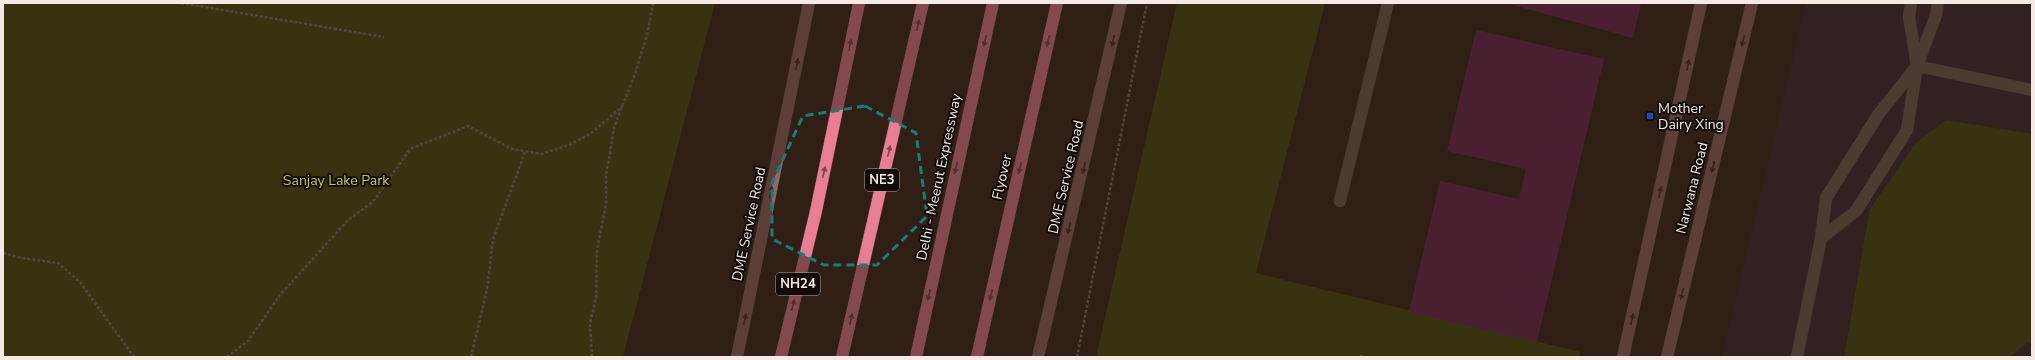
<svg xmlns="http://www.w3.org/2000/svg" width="2035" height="360" font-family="'Nunito Sans',sans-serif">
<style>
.industrial{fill:#352530}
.green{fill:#454b0b}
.building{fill:#6b2155}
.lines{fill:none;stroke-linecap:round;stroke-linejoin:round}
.lane-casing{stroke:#473a34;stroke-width:13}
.secondary-casing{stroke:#473a34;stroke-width:13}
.highway-casing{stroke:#473a34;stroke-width:13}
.path{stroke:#7e7067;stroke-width:2.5;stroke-dasharray:3 2;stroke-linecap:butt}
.lane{stroke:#705e52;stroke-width:12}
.secondary{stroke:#946766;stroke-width:12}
.highway{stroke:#e87d93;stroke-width:12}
.oneway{fill:#7d444d}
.oneway2{fill:#402b28}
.marked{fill:none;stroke:#1a7c74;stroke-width:3;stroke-dasharray:8 5;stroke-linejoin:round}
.transit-dot{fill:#1a4fb4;stroke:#120b07;stroke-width:1.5}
.labels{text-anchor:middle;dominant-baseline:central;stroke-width:4;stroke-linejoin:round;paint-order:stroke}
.shield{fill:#120b07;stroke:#b1a7a1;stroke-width:1}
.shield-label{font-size:13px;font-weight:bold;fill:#f5eae3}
.poi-label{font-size:14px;fill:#f5eae3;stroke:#120b07;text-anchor:start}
.street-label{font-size:14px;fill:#f5eae3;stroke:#120b07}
.park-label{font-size:14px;fill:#bcca49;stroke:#120b07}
</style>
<rect width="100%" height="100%" fill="#2f1f15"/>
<polygon class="industrial" points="1806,3 2032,3 2032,357 1722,357"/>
<g class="green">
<polygon points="3,3 715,3 623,357 3,357"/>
<polygon points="1177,3 1325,3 1256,273 1580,352 1579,357 1096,357"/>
<polygon points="1946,120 2032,134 2032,344 2027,343 2009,357 1844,357 1870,209 1916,143"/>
</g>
<g class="building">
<polygon points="1506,3 1641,3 1633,38"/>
<polygon points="1476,30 1604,59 1537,342 1409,312 1440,181 1519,199 1526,169 1447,151"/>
</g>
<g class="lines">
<defs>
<g id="lane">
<polyline points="1917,66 2032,90"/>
<polyline points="1340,201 1388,3"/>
<polyline points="1821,238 1856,211 1907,130 1917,66 1936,15 1938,3"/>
<polyline points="1797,357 1821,238 1826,198 1878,115 1917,66 1909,17 1911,3"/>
</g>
<g id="secondary">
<polyline points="737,357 809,3"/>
<polyline points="1038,357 1121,3"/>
<polyline points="1623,357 1701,3"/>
<polyline points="1667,357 1752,3"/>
</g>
<g id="highway">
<polyline points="781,357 816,211 859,3"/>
<polyline points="842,357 923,3"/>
<polyline points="916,357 993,3"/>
<polyline points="977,357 1057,3"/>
</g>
</defs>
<use href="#lane" class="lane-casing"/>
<use href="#secondary" class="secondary-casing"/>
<use href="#highway" class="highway-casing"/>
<g class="path">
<polyline points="181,3 384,37"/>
<polyline points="3,253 21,258 58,263 80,282 134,357"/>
<polyline points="1360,356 1364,357"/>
<polyline points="227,357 248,341 280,295 349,219 373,202 410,149 468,126 512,149 541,154 569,145 590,134 623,106"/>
<polyline points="471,357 487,290 493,239 525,152"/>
<polyline points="592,357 590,323 596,299 597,250 606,204 606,175 610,153 614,127 634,77 647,35 653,3"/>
<polyline points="1077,357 1147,3"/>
</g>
<use href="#lane" class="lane"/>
<use href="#secondary" class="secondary"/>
<use href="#highway" class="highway"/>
</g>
<defs><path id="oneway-solid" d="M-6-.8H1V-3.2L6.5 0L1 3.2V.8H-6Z"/></defs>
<g class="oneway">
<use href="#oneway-solid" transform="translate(918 25) rotate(-77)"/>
<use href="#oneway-solid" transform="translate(985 41) rotate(103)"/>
<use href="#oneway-solid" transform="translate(1048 41) rotate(103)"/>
<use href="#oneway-solid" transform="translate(850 45) rotate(-78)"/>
<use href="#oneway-solid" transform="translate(889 151) rotate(-77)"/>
<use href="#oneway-solid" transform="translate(956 168) rotate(103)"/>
<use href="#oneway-solid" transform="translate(1020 168) rotate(103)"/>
<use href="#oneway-solid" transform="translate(824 172) rotate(-78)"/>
<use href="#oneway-solid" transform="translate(929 295) rotate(102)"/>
<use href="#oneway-solid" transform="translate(991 295) rotate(103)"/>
<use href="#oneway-solid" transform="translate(793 305) rotate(-76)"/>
<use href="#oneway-solid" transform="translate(851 319) rotate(-77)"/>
</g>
<g class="oneway2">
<use href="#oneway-solid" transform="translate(1113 41) rotate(103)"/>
<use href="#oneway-solid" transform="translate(1743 41) rotate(104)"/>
<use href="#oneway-solid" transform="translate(797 64) rotate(-78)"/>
<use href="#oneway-solid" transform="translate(1688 65) rotate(-78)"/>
<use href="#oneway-solid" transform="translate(1713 167) rotate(104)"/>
<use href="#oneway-solid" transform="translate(1084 168) rotate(103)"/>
<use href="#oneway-solid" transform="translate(771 192) rotate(-78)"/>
<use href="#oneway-solid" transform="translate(1660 192) rotate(-78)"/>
<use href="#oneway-solid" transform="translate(1069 228) rotate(104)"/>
<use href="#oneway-solid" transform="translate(1682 294) rotate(104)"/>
<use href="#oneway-solid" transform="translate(745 319) rotate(-78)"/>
<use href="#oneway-solid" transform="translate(1632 319) rotate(-78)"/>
</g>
<path d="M0 0H2035V360H0ZM865,106L916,133L927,216L877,265H824L772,239V183L803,116Z" fill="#2f1f15" fill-opacity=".55" fill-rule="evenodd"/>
<path class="marked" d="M865,106L916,133L927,216L877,265H824L772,239V183L803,116Z"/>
<rect class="transit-dot" x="1646" y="112" width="8" height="8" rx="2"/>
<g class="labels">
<g class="shield">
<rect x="865" y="169" width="34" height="22" rx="3"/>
<rect x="776" y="273" width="44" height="22" rx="3"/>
</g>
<g class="shield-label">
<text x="882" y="180">NE3</text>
<text x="798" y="284">NH24</text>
</g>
<g class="poi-label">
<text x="1658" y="108">Mother<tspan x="1658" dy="16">Dairy Xing</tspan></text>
</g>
<g class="street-label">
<text transform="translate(939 177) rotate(-78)">Delhi - Meerut Expressway</text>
<text transform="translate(1002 177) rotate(-77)">Flyover</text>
<text transform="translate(1066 177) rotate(-77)">DME Service Road</text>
<text transform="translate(1692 188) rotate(-76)">Narwana Road</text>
<text transform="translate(749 224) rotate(-78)">DME Service Road</text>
</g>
<g class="park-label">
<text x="336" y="180">Sanjay Lake Park</text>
</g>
</g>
<rect width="2035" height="360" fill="none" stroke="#f5eae3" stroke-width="8"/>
</svg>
